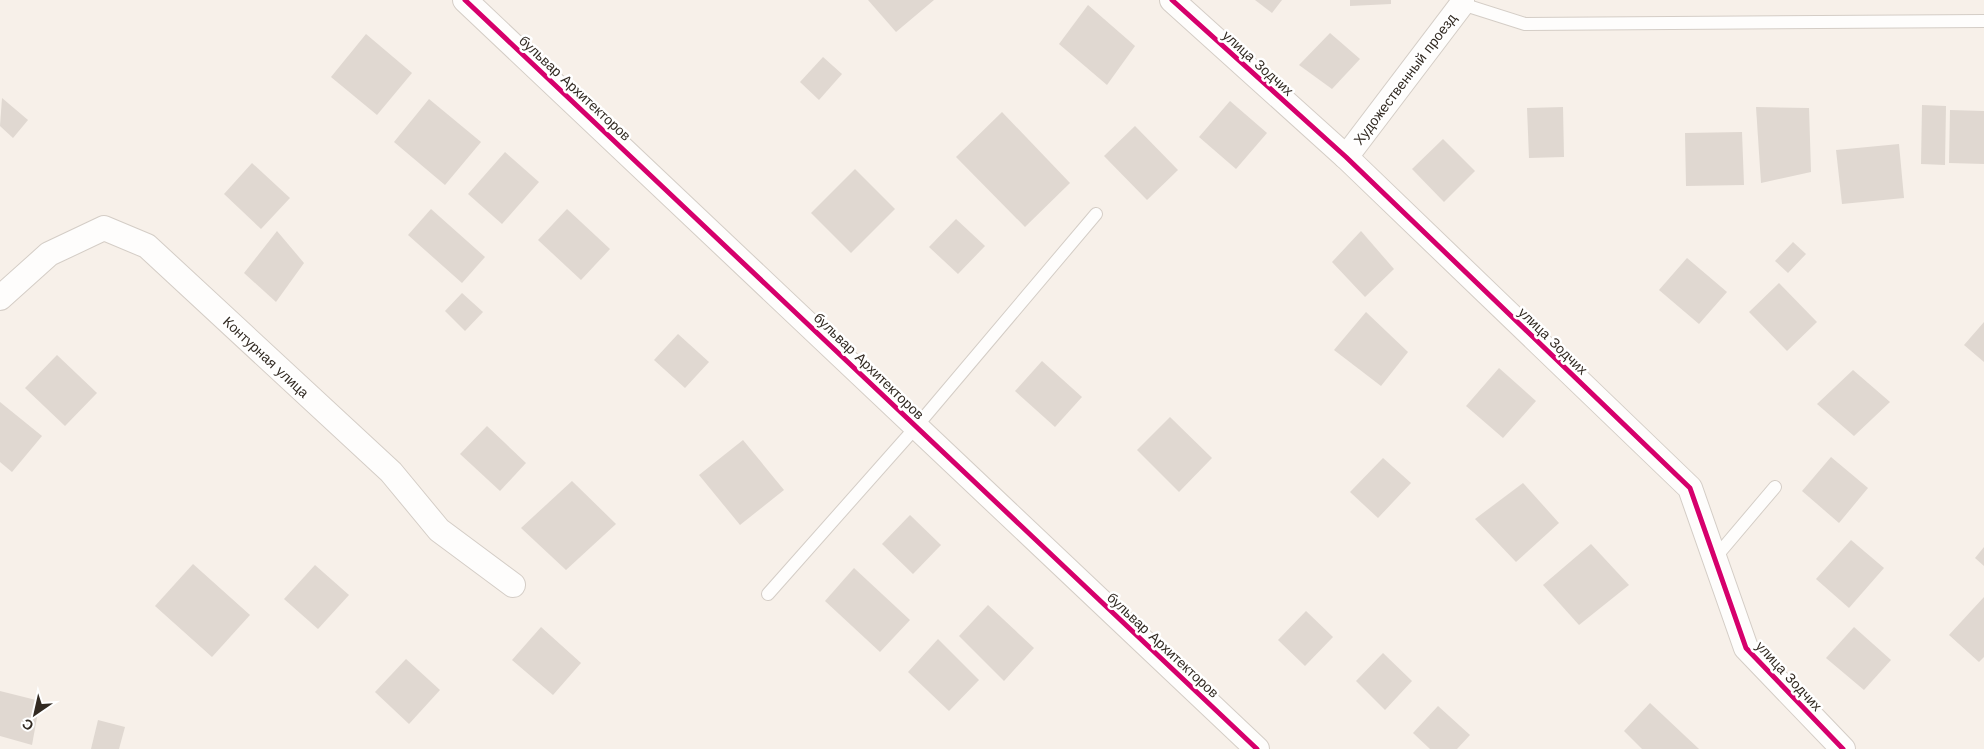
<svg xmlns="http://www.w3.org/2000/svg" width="1984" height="749" font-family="'Work Sans',sans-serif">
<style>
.building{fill:#e0d8d1}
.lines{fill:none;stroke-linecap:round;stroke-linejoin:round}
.lane-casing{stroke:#d4cdc6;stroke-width:14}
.street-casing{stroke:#d4cdc6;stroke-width:26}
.lane{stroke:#fefdfc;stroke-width:12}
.street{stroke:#fefdfc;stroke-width:24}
.cycleway-casing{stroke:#fff;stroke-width:8}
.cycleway{stroke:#d6006c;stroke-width:5}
.labels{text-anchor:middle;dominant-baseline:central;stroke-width:5;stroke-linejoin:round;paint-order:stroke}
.street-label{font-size:14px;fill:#322a22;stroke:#fff}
</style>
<rect width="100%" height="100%" fill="#f7f0e9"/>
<g class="building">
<polygon points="868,0 934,0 896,32"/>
<polygon points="1255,0 1282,0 1272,13"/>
<polygon points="1350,0 1391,0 1391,4 1350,6"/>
<polygon points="1088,5 1135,46 1107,85 1059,44"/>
<polygon points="1330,33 1360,59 1332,89 1299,65"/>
<polygon points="366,34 412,73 377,115 331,77"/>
<polygon points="823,57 842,74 819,100 800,82"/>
<polygon points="2,98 28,120 13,138 0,126"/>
<polygon points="429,99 481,142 445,185 394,142"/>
<polygon points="1230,101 1267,133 1236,169 1199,137"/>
<polygon points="1922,105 1946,106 1945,165 1921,164"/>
<polygon points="1563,107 1564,157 1529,158 1527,108"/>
<polygon points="1756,107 1809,108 1811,172 1761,183"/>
<polygon points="1950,110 1984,111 1984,164 1949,163"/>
<polygon points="1002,112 1070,183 1025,227 956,157"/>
<polygon points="1135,126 1178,170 1147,200 1104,156"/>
<polygon points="1742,132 1744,185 1686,186 1685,133"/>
<polygon points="1443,139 1475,171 1444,202 1412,169"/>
<polygon points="1899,144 1904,198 1842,204 1836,150"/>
<polygon points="505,152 539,182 502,224 468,194"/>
<polygon points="252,163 290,198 261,229 224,194"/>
<polygon points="855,169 895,209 851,253 811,213"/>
<polygon points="431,209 485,257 462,283 408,235"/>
<polygon points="567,209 610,249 581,280 538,240"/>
<polygon points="956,219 985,246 958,274 929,247"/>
<polygon points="277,231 304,263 276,302 244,273"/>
<polygon points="1361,231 1394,269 1365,297 1332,262"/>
<polygon points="1793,242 1806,254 1788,273 1775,261"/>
<polygon points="1687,258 1727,292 1699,324 1659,290"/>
<polygon points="1779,283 1817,322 1787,351 1749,312"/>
<polygon points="462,293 483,312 465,331 445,311"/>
<polygon points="1366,312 1408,352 1381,386 1334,350"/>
<polygon points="1984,322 1984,362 1964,345"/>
<polygon points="678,334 709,362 685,388 654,360"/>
<polygon points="57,355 97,393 65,426 25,388"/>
<polygon points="1042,361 1082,397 1055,427 1015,391"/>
<polygon points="1499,368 1536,401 1503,438 1466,406"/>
<polygon points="1853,370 1890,402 1854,436 1817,404"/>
<polygon points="0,402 42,436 12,472 0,462"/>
<polygon points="1170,417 1212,458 1179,492 1137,450"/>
<polygon points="487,426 526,463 500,491 460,454"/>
<polygon points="743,440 784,490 740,525 699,475"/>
<polygon points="1831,457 1868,488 1839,523 1802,491"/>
<polygon points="1383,458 1411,483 1378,518 1350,492"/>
<polygon points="572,481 616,524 566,570 521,528"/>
<polygon points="1523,483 1559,523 1516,562 1475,519"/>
<polygon points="910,515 941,545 913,574 882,544"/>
<polygon points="1851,540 1884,568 1849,608 1816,579"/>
<polygon points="1591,544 1629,585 1579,625 1543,585"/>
<polygon points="1984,547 1984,566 1975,558"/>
<polygon points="193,564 250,615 212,657 155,606"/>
<polygon points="315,565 349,595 318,629 284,599"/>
<polygon points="854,568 910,620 880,652 825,601"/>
<polygon points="1984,597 1984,657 1979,662 1949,635"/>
<polygon points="988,605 1034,648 1004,681 959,636"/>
<polygon points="1306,611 1333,637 1305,666 1278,640"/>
<polygon points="541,627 581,663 553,695 512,660"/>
<polygon points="1854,627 1891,660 1864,690 1826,658"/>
<polygon points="938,639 979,680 949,711 908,672"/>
<polygon points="1383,653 1412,681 1385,710 1356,681"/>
<polygon points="406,659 440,690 409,724 375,692"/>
<polygon points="0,691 40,701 32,745 0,736"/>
<polygon points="1650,703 1699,749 1642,749 1624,731"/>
<polygon points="1438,706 1470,735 1457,749 1430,749 1413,733"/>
<polygon points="98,720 125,727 119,749 91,749"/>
</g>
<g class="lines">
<defs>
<g id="lane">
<polyline points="1462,4 1525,24 1984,21"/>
<polyline points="1714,559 1775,487"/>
<polyline points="768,594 916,427 1096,214"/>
</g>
<g id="street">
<polyline points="465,0 1257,749"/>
<polyline points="1172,0 1346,157 1690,488 1746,648 1843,749"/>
<polyline points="1346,157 1462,4 1462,0"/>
<polyline points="0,298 49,254 104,228 147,246 391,472 439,530 513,585"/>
</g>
</defs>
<use href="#lane" class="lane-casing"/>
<use href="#street" class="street-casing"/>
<use href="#lane" class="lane"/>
<use href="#street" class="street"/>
<defs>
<g id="cycleway">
<polyline points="465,0 1257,749"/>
<polyline points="1172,0 1346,157 1690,488 1746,648 1843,749"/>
</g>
</defs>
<use href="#cycleway" class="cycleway-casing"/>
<use href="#cycleway" class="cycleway"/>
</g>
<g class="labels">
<g class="street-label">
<text transform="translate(1258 63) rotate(42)">улица Зодчих</text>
<text transform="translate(1405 79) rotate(-53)">Художественный проезд</text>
<text transform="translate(575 88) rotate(43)">бульвар Архитекторов</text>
<text transform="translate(1553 341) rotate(44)">улица Зодчих</text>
<text transform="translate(266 357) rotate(43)">Контурная улица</text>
<text transform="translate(869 366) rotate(44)">бульвар Архитекторов</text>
<text transform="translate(1163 645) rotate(43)">бульвар Архитекторов</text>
<text transform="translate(1789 676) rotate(47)">улица Зодчих</text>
</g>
</g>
<g transform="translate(35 714) rotate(214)" stroke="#ffffff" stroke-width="4" paint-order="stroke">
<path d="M0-4L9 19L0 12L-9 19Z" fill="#322a22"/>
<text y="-8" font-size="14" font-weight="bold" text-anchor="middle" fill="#322a22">С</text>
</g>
</svg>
